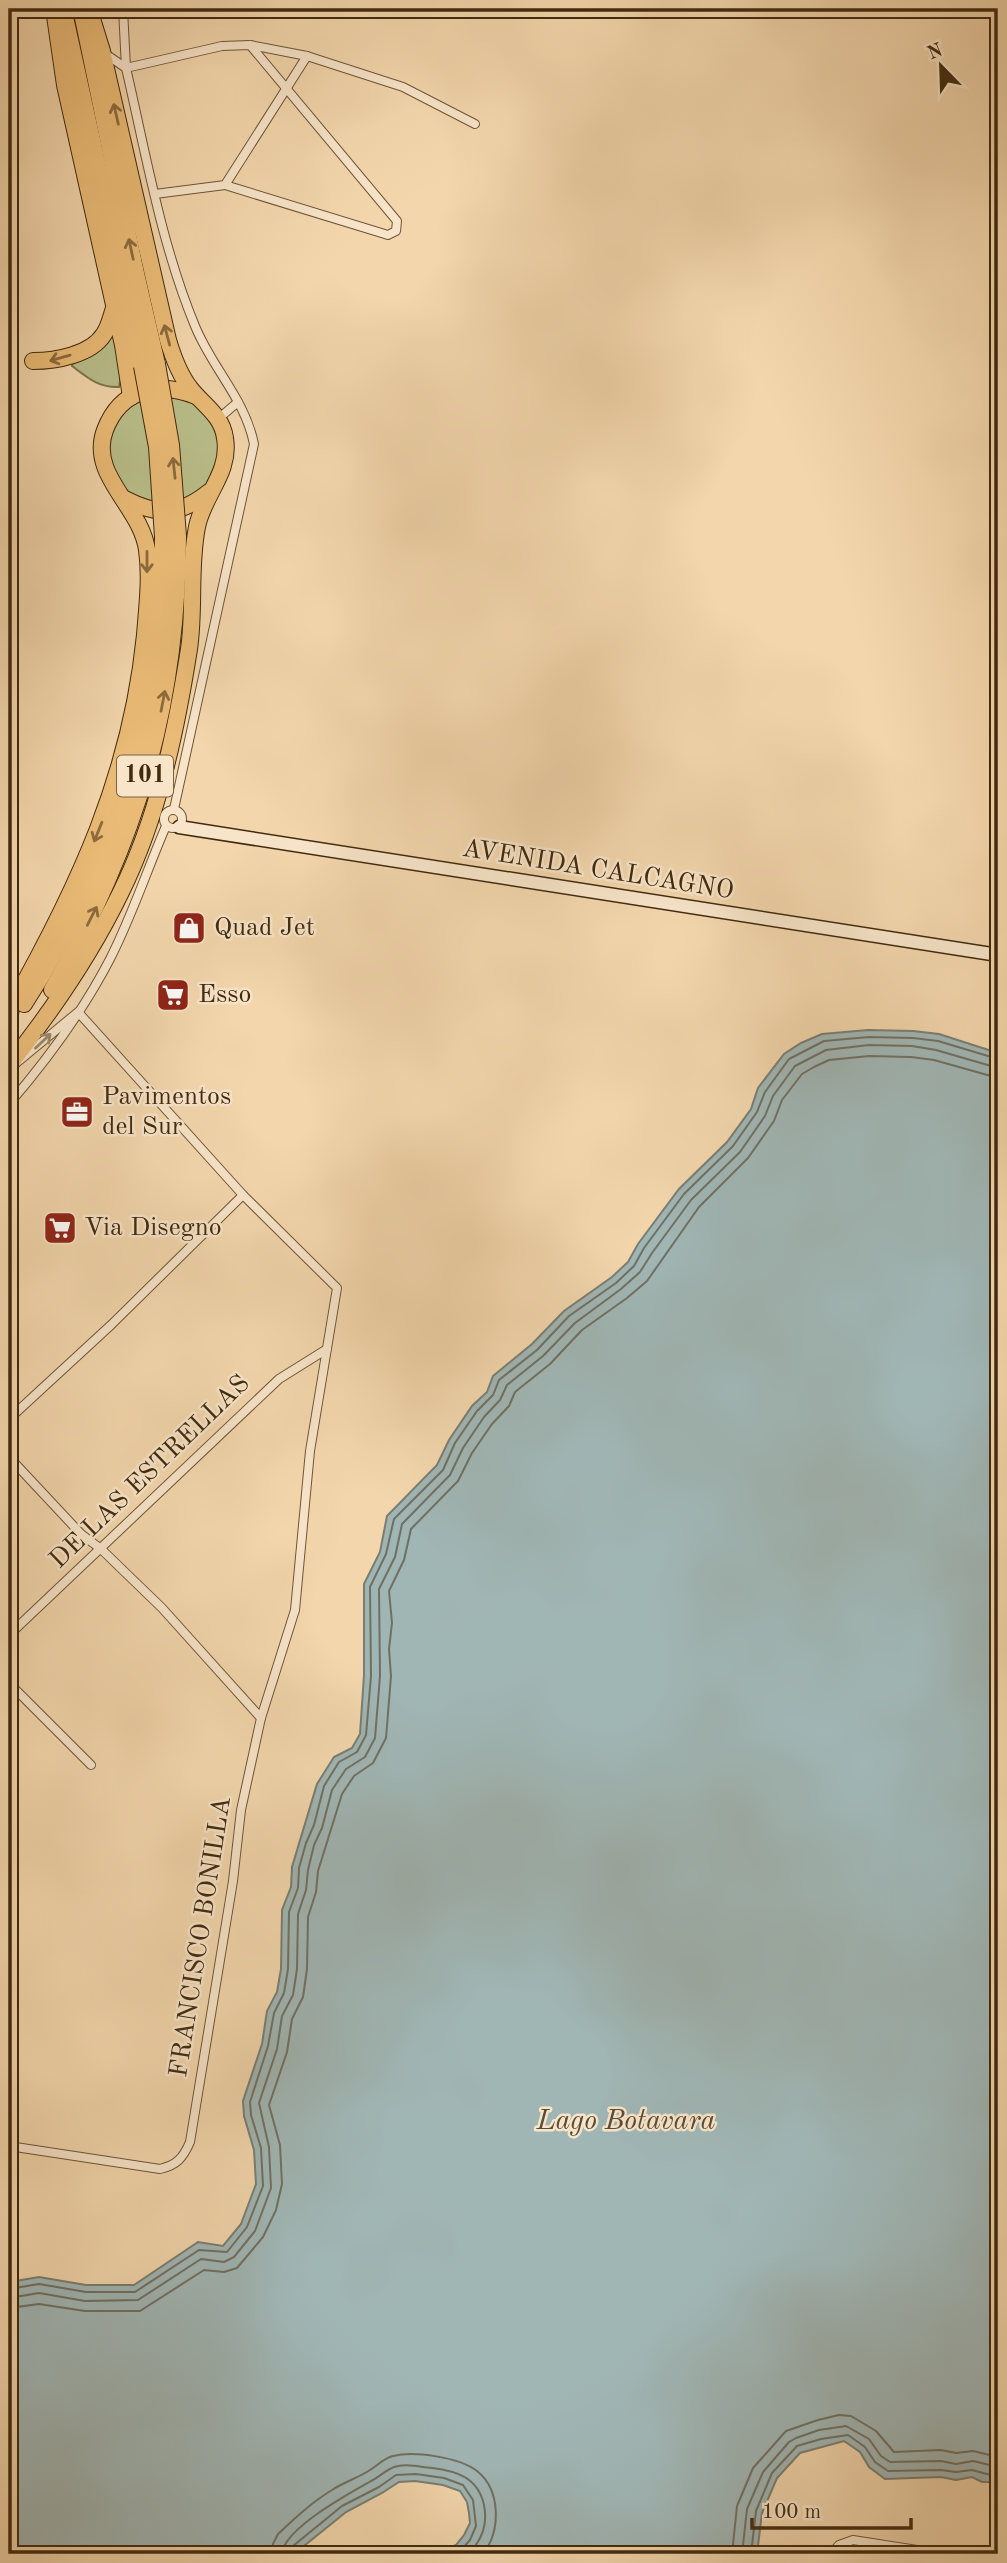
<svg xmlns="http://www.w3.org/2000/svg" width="1007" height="2563" font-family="'Old Standard TT',serif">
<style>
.green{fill:#b9be8a;stroke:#7d744c;stroke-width:2}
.water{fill:#a0b6b5;stroke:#7a7e72;stroke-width:2}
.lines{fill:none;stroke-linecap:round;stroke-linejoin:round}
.shore{stroke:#707062;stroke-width:2}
.street-casing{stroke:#6e5536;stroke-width:10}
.secondary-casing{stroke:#412a0e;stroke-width:15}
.highway-casing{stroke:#412a0e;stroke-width:18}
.street{stroke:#f7e4c9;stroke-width:8}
.secondary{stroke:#f7e4c9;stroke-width:12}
.highway{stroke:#eabb76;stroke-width:16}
.highway-bridge-casing{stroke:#412a0e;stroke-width:18;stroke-linecap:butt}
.highway-bridge{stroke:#eabb76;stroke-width:16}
.oneway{stroke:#8d6b3d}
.oneway2{stroke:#9c876c}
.labels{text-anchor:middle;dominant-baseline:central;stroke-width:5;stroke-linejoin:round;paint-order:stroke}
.shield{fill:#f7e4c9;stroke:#786246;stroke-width:2}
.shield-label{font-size:24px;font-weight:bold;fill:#412a0e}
.street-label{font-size:26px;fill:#412a0e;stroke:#f7e4c9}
.poi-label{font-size:26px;fill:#412a0e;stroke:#f7e4c9;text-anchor:start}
.water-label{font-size:28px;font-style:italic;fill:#594d38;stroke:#f7e4c9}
</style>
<rect width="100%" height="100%" fill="#f3d6ac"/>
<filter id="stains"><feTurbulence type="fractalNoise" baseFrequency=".00286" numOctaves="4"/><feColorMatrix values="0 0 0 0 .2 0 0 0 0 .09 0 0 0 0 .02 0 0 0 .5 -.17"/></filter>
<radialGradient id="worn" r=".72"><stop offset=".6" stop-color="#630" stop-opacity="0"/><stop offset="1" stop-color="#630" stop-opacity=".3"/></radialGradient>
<g class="green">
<path d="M115,332L122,371L119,387C99,388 88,378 72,366L73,363L97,351Z"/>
<circle cx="164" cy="450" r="55"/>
</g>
<polygon class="water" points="868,1030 913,1031 939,1034 998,1053 998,2489 994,2482 982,2482 972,2477 956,2480 941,2477 885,2479 869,2467 860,2452 844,2441 800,2453 777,2478 762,2513 757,2554 417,2554 449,2548 456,2545 464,2535 470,2523 469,2513 467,2502 460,2491 443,2485 415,2481 399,2482 382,2493 346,2512 294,2554 9,2554 9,2282 39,2277 86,2285 134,2285 198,2242 223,2246 241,2224 256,2184 254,2150 244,2116 243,2101 262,2044 267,2011 277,1992 281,1969 282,1910 291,1887 292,1867 317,1784 334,1757 352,1748 360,1734 364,1675 364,1584 380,1552 387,1516 437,1465 449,1440 472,1406 487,1392 493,1376 532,1344 564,1311 612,1277 628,1262 638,1244 679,1189 727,1142 751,1109 758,1088 784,1054 801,1043 822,1034"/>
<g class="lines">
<g class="shore">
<polyline points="9,2289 39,2284 86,2292 135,2292 199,2250 227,2252 247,2227 263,2186 261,2148 251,2115 250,2102 268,2046 274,2013 284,1993 288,1969 289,1912 298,1888 299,1868 306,1843 314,1825 324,1786 339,1762 357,1752 366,1735 371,1676 370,1587 386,1554 394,1519 443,1470 455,1443 477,1411 493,1395 499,1380 537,1350 569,1316 616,1283 634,1266 644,1248 684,1194 733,1146 757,1112 765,1092 789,1059 824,1041 869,1037 913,1038 938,1041 998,1059"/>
<polyline points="9,2298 39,2293 85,2301 138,2300 201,2259 224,2262 234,2257 255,2231 271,2188 269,2147 259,2103 277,2049 282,2016 293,1995 297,1969 298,1914 306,1890 308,1870 314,1845 322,1828 332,1790 346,1769 365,1757 375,1738 380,1676 379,1589 395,1557 402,1524 450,1475 463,1448 484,1417 500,1400 507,1385 543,1356 575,1323 621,1289 640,1272 652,1253 691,1200 740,1152 765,1116 773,1096 795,1066 826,1050 869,1045 912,1046 936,1050 998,1068"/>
<polyline points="9,2308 39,2304 85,2311 140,2311 204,2270 224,2272 237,2268 263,2237 276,2210 282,2184 280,2145 269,2105 287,2052 292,2019 303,1997 307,1969 308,1917 316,1892 318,1871 342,1794 354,1776 373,1763 386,1738 391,1676 389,1649 392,1623 389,1591 404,1560 411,1529 458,1481 472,1453 492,1424 509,1406 515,1392 550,1364 582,1330 627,1298 647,1281 699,1207 748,1158 774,1121 782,1100 802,1074 814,1067 829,1060 869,1056 911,1057 934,1060 998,1078"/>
<path d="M271,2554L273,2544L278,2534C294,2519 312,2502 332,2490C344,2482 358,2478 370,2470C378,2465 384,2458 393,2456C414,2451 459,2457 477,2471C501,2490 501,2531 483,2554"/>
<path d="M282,2554C283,2529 350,2493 371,2481C379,2477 386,2470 394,2467C406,2463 419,2467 432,2468C456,2471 478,2477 484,2505C488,2525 482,2539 469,2554"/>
<polyline points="291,2554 293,2546 342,2506 379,2487 396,2475 416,2474 444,2478 463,2485 473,2500 476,2526 470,2540 461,2550 453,2554"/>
<polyline points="732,2554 737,2506 753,2468 786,2431 818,2420 839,2415 851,2416 876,2431 894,2452 941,2450 956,2453 973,2451 998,2457"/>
<polyline points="742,2554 747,2509 763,2472 789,2442 796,2438 819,2430 846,2426 869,2439 881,2456 890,2462 941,2461 956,2464 973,2461 998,2467"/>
<polyline points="751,2554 756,2511 772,2473 797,2446 821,2439 848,2435 865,2447 875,2462 888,2471 941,2470 956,2472 972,2470 998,2477"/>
</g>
<defs>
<g id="street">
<polyline points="123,9 126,68 222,46 250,45 307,56 403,87 475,124"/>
<path d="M104,53L126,68C146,154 161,244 195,326C212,368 245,399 254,444L174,809"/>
<polyline points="225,185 388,235 396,231 397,221 250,45"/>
<polyline points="155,194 225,185 307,56"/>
<polyline points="218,419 238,402"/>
<circle cx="173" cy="819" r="9"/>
<path d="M9,1104C47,1060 83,1011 110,959C132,916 147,870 166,826"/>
<polyline points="9,1419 111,1325 243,1195"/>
<polyline points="9,1457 81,1534 101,1549 162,1608 261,1718"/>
<polyline points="9,1635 279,1379 327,1349"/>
<polyline points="9,1683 91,1765"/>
<path d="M9,2146L160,2169C177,2165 183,2158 190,2142L233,1881L241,1810L261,1718L295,1610L310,1451L337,1288L243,1195L78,1012L14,1065"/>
<polyline points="831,2554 839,2545 853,2540 943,2554"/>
</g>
<polyline id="secondary" points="179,827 998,955"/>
<g id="highway">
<polyline points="54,9 65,85 123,345 131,397"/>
<polyline points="65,17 142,366"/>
<polyline points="83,18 135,269 157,364"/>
<path d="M33,361C55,361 91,355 104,334C109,327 111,317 114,308"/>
<path d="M125,499C158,516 179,516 209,492"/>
<path d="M52,990C136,844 178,705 178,536"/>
<path d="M24,1004C117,862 163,707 163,537"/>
<path d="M9,1022L11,1007C79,886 131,775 145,635C147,608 151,578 147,550C141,506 88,475 105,430C121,388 159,381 196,396"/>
<path d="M9,1065C52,1011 91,954 121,892C158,817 176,732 189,649C195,609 189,567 197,527C203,495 231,473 225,438C222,415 203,405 190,388C179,374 173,357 168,340L102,51L89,9"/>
</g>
</defs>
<use href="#street" class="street-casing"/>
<use href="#secondary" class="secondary-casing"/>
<use href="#highway" class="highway-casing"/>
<use href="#street" class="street"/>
<use href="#secondary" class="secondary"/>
<use href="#highway" class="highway"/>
<defs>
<g id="highway-bridge">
<polyline points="157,364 171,445 178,536"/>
<polyline points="142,366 157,447 163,537"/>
</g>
</defs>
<use href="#highway-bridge" class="highway-bridge-casing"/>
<use href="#highway-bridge" class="highway-bridge"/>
</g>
<defs><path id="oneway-shaft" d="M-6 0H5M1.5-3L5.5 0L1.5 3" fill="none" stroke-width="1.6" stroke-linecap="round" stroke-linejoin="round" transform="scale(1.75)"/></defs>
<g class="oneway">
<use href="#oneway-shaft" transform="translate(116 114) rotate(-103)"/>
<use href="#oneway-shaft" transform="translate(131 249) rotate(-102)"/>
<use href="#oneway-shaft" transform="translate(167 335) rotate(-105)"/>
<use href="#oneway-shaft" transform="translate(60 358) rotate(164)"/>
<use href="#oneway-shaft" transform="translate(174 468) rotate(-96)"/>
<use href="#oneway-shaft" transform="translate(147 562) rotate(90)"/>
<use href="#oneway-shaft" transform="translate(163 701) rotate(-79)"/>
<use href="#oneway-shaft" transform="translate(98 832) rotate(112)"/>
<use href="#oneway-shaft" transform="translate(92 916) rotate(-63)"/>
</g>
<use class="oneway2" href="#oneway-shaft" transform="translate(43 1041) rotate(-43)"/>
<defs>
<symbol id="shop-square" viewBox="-11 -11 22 22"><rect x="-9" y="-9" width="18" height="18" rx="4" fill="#8f2418" stroke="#f7e4c9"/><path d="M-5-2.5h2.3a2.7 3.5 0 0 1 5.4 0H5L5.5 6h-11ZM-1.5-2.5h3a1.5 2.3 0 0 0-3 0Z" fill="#fff"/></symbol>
<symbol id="supermarket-square" viewBox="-11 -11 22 22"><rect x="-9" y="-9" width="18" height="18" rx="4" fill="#8f2418" stroke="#f7e4c9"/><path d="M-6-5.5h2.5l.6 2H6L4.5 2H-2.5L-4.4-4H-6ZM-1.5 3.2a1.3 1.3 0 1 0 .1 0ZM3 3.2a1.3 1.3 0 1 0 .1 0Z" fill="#fff"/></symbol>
<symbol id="office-square" viewBox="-11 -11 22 22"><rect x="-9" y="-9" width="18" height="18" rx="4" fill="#8f2418" stroke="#f7e4c9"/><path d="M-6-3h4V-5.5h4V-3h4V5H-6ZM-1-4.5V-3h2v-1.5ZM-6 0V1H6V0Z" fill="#fff"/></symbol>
</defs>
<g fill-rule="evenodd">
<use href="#shop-square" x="170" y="909" width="38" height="38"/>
<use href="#supermarket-square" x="154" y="976" width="38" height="38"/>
<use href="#office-square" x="58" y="1093" width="38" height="38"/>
<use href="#supermarket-square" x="41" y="1209" width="38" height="38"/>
</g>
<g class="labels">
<rect class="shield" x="117" y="755.5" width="56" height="41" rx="5"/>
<g class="shield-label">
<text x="145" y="776">101</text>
</g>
<g class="street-label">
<text transform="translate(598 870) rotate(9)">AVENIDA CALCAGNO</text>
<text transform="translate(150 1472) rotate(-44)">DE LAS ESTRELLAS</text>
<text transform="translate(201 1937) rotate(-81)">FRANCISCO BONILLA</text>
</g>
<g class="poi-label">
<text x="214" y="928">Quad Jet</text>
<text x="198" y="995">Esso</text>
<text x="102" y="1097">Pavimentos<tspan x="102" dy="30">del Sur</tspan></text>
<text x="84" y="1228">Via Disegno</text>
</g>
<g class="water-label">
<text x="626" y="2122">Lago Botavara</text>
</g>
</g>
<rect width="1007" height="2563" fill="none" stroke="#f3d6ac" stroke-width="35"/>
<rect x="10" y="10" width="986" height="2542" fill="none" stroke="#412a0e" stroke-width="3.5"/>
<rect x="18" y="18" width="972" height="2528" fill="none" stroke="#412a0e" stroke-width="2"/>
<g transform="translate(941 66) rotate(337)" stroke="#f7e4c9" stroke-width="5" paint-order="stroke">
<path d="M0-5L12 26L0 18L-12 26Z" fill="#412a0e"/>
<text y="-10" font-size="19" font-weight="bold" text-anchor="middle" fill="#412a0e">N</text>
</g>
<path d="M752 2518v10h159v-10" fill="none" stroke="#412a0e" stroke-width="3.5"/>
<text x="762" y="2518" font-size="21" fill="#412a0e" stroke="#f7e4c9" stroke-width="5" paint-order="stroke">100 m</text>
<rect width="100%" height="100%" filter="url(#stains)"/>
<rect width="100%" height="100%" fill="url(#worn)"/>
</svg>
